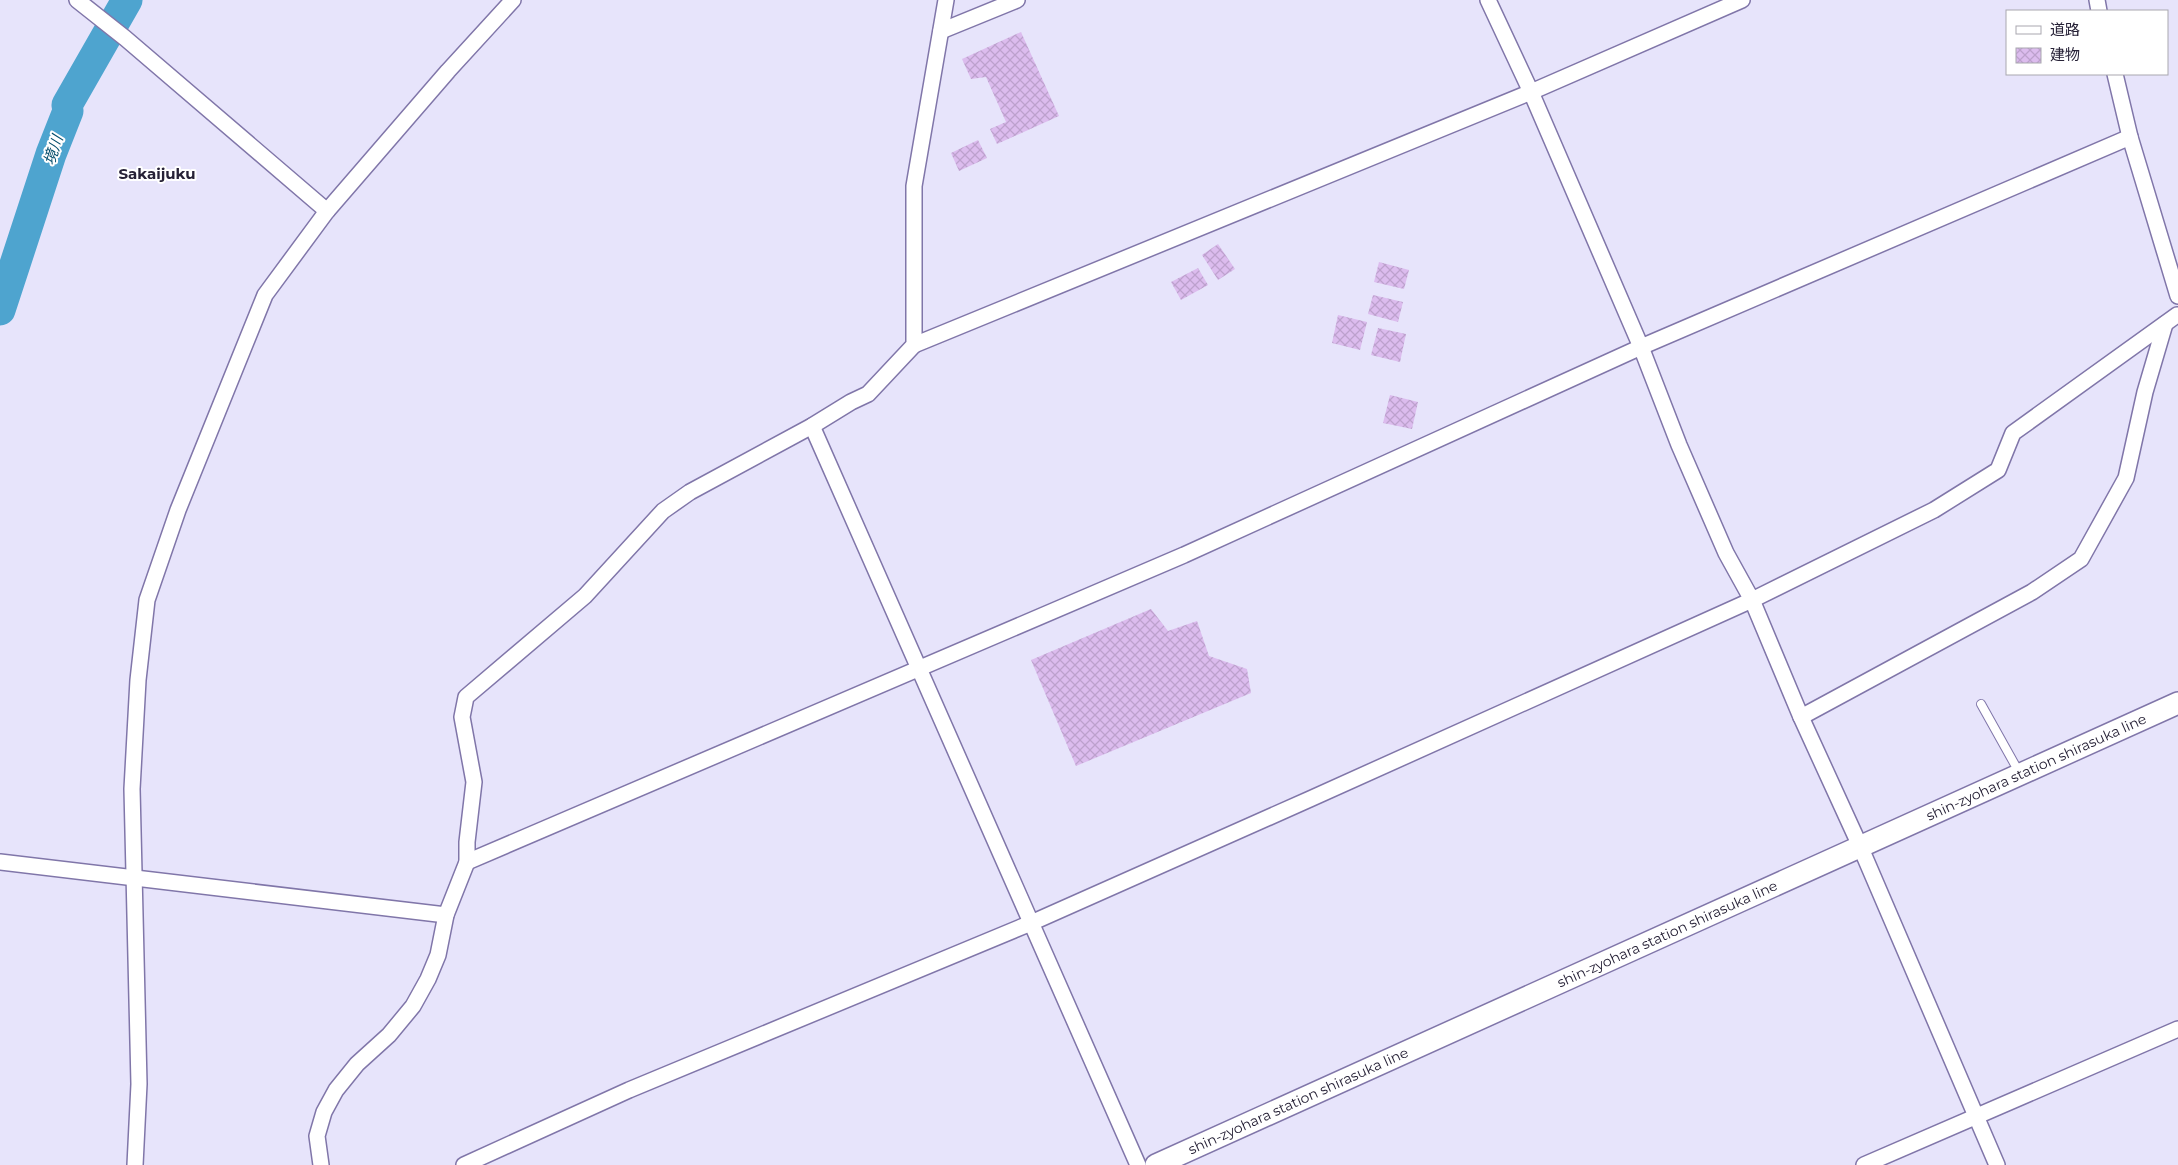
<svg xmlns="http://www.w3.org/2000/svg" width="2178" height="1165" font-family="Montserrat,'Noto Sans JP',sans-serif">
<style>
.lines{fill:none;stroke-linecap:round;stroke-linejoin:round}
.river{stroke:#4ea4cf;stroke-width:31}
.building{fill:url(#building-cross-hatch)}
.lane-casing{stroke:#8076a9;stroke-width:10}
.street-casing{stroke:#8076a9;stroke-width:18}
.secondary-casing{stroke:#8076a9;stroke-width:24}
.lane{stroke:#fff;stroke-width:8}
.street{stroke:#fff;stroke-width:15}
.secondary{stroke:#fff;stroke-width:21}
.labels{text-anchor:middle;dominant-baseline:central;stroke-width:4;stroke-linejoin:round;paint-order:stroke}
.street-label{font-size:14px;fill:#272237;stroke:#fff}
.water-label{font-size:15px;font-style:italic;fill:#054e6c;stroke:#fff}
.neighbourhood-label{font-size:15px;font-weight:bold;fill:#272237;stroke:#fff}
</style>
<defs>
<pattern id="building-cross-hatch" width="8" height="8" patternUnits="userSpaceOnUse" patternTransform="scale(1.25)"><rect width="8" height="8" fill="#dcbcee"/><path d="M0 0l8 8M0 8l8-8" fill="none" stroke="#bda1cd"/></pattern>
</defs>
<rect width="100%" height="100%" fill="#e7e4fb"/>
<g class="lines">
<polyline class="river" points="0,310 51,154 68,111 67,105 127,0"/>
</g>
<g class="building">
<polygon points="1021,32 1059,116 997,144 990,129 1006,122 986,77 971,79 962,59"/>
<polygon points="978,140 987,158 959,171 951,153"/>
<polygon points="1218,244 1235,269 1218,280 1202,255"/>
<polygon points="1379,262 1409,270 1404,289 1374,282"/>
<polygon points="1198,268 1208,285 1181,300 1171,282"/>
<polygon points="1373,295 1403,302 1398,322 1368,314"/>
<polygon points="1338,315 1367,322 1360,350 1332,343"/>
<polygon points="1378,328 1406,334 1400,362 1371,355"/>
<polygon points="1390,395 1418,402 1412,429 1383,423"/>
<polygon points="1151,609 1168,631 1197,621 1209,656 1247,669 1251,693 1076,766 1031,660"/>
</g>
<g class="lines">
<defs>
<polyline id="lane" points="1981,704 2019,772"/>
<g id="street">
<polyline points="77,0 125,38 327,211"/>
<polyline points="1488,0 1531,92 1641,347 1679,445 1726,553 1752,600 1801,717 1860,846 1997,1165"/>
<polyline points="2097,0 2099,11"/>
<polyline points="941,31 1017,0"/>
<polyline points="2115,74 2130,137 2178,296"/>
<polyline points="914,345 1531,92 1742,0"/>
<polyline points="812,426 1138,1165"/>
<polyline points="1801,717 2032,592 2081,559 2126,478 2145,392 2165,324"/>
<polyline points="0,862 446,915"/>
<polyline points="467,862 1184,555 1641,347 2130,137"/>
<polyline points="135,1165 139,1084 132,789 138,680 147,600 178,510 265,295 327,211 448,71 513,0"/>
<polyline points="321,1165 317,1136 324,1112 336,1090 357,1064 389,1035 413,1006 428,979 438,955 446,915 467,862 467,842 474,782 462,717 466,697 585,596 663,511 690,492 812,426 851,402 868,394 914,345 914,186 946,0"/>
<polyline points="464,1165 629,1090 1031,923 1310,799 1752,600 1934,510 1998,470 2013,433 2177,315"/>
<polyline points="1864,1165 2178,1029"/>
</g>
<g id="secondary">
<path id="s1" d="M1156,1165L2178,703"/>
</g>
</defs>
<use href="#lane" class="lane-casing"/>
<use href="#street" class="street-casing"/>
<use href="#secondary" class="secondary-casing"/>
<use href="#lane" class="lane"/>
<use href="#street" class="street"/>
<use href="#secondary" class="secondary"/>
</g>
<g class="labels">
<g class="street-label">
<text stroke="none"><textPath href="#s1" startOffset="966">shin-zyohara station shirasuka line</textPath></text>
<text stroke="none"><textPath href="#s1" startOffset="561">shin-zyohara station shirasuka line</textPath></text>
<text stroke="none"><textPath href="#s1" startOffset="156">shin-zyohara station shirasuka line</textPath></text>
</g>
<g class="water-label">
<text transform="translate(53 150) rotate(-72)">境川</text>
</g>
<g class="neighbourhood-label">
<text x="157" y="173">Sakaijuku</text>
</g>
</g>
<rect x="2006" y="10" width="162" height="65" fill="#ffffff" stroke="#a9a7af"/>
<rect x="2016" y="26" width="25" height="8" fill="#ffffff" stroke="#a9a7af"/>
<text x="2050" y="35" font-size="15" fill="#272237">道路</text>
<rect x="2016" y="48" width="25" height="15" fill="url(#building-cross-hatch)" stroke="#a9a7af"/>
<text x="2050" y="60" font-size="15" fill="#272237">建物</text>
</svg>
